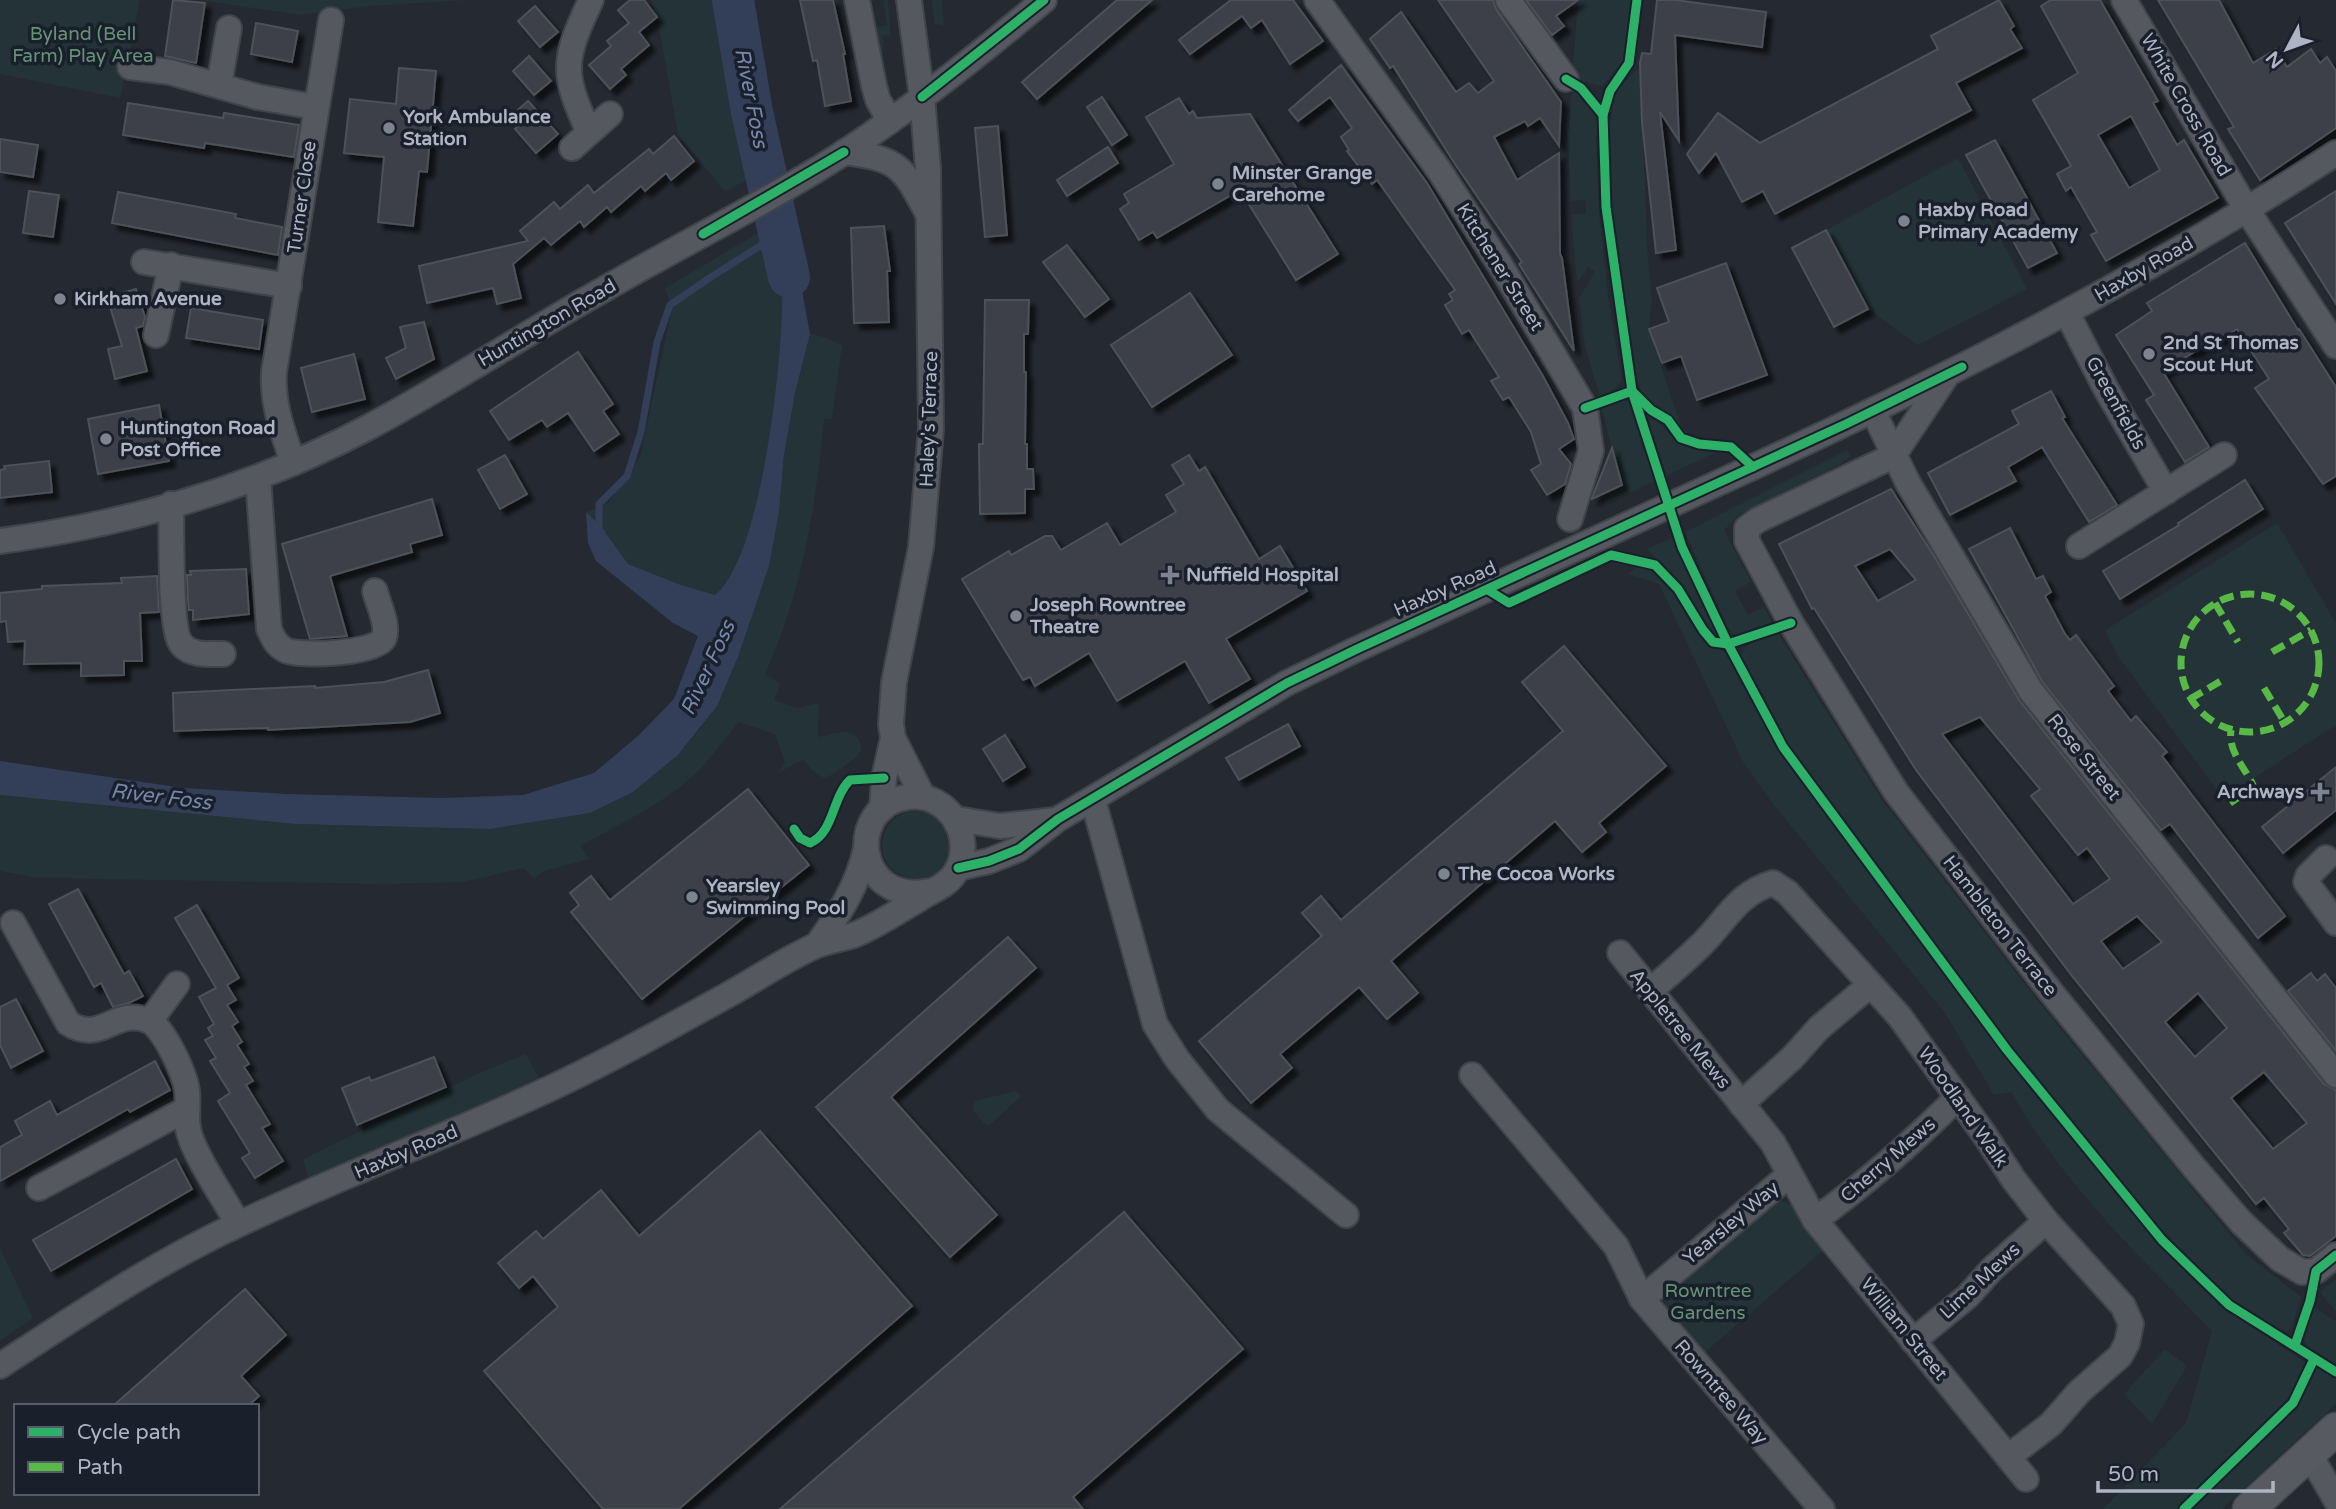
<svg xmlns="http://www.w3.org/2000/svg" width="2336" height="1509" font-family="'Varela Round',sans-serif">
<style>
.green{fill:#233337}
.water{fill:#333f59}
.lines{fill:none;stroke-linecap:round;stroke-linejoin:round}
.stream{stroke:#333f59;stroke-width:7}
.river{stroke:#333f59;stroke-width:42}
.building{fill:#3c4048;stroke:#4d5159;stroke-width:2;fill-rule:evenodd;filter:url(#shadow)}
.minor-casing{stroke:#41444a;stroke-width:28}
.major-casing{stroke:#42464e;stroke-width:35}
.minor{stroke:#55585f;stroke-width:24}
.major{stroke:#575a61;stroke-width:32}
.quiet{stroke:#58b947;stroke-width:7;stroke-dasharray:14 7;stroke-linecap:butt}
.cycleway-casing{stroke:#191f2b;stroke-width:13}
.cycleway{stroke:#2db169;stroke-width:9}
.poi-dot{fill:#7e8390;stroke:#191f2b;stroke-width:2.5}
.labels{text-anchor:middle;dominant-baseline:central;stroke-width:7;stroke-linejoin:round;paint-order:stroke}
.park-label{font-size:19px;fill:#669375;stroke:#191f2b}
.street-label{font-size:19px;fill:#aeb4c3;stroke:#191f2b}
.poi-label{font-size:19px;font-weight:bold;fill:#aeb4c3;stroke:#191f2b;text-anchor:start}
.water-label{font-size:21px;font-style:italic;fill:#7687ab;stroke:#191f2b}
</style>
<defs>
<filter id="shadow"><feDropShadow dx="6" dy="6" stdDeviation="2" flood-color="#0009"/></filter>
</defs>
<rect width="100%" height="100%" fill="#252931"/>
<g class="green">
<polygon points="0,0 140,0 120,98 0,74"/>
<polygon points="200,0 468,0 369,6 300,15"/>
<polygon points="651,0 720,0 728,24 755,175 725,192 678,134 657,17"/>
<polygon points="883,0 888,0 891,36 883,35 883,56 878,88 868,29 887,25"/>
<polygon points="932,0 942,0 944,26 934,24"/>
<polygon points="1578,0 1633,0 1623,61 1602,86 1572,80"/>
<polygon points="1640,67 1648,261 1652,299 1649,329 1682,430 1671,417 1643,397 1635,373 1609,207 1607,145 1614,98 1619,86"/>
<polygon points="1572,87 1584,97 1599,123 1596,138 1599,212 1609,303 1622,380 1616,388 1600,397 1585,347 1579,298 1595,272 1588,267 1577,283 1571,215 1586,213 1585,200 1570,201 1568,136"/>
<polygon points="1958,158 2027,289 1918,345 1868,309 1826,230"/>
<path d="M771,225C774,244 781,263 782,282C786,347 764,553 716,595L678,584L628,564L586,512L608,503L640,457L672,309L665,288Z"/>
<path d="M810,334L824,337L842,346L832,419H824C816,506 802,594 765,674L781,684L774,700L797,708L819,703L818,737C827,735 837,732 846,732C858,734 867,746 857,756C848,765 835,772 825,779L812,770L803,760L778,773L785,762L775,734L739,722C727,736 716,751 704,765C672,800 622,823 580,846L590,859L544,871L534,879L524,868L463,882L385,884L37,878L0,871V795L296,824L490,829L590,813L633,792L678,755L699,730L717,706L738,657L769,566L779,512L784,455L795,393Z"/>
<polygon points="1625,399 1632,403 1656,481 1603,505 1607,492 1621,485 1601,406"/>
<path d="M1652,419C1664,424 1667,434 1677,441C1689,450 1707,449 1721,450L1666,476L1649,421Z"/>
<polygon points="1847,450 1851,456 1839,465 1739,515 1724,530 1751,582 1735,591 1748,615 1764,607 1772,622 1745,635 1734,634 1728,628 1685,532"/>
<polygon points="2277,523 2336,623 2336,725 2223,798 2117,655 2105,630"/>
<polygon points="1674,537 1679,547 1719,636 1713,637 1705,629 1681,587 1647,549"/>
<path d="M1642,565L1656,569L1680,599L1693,626L1706,641L1730,656L1781,751L2024,1080L2159,1244L2225,1309L2306,1363L2308,1368L2291,1402L2181,1509H2103L2186,1423L2212,1331C2140,1257 2062,1183 2011,1092L1994,1095L1945,1013L1772,803L1742,760L1659,584L1627,574Z"/>
<path d="M1776,630L1882,800L2038,1001L2246,1254L2301,1297L2292,1327L2287,1331L2275,1329L2231,1301L2166,1238L2013,1049L1787,744L1741,655C1749,640 1761,635 1776,630Z"/>
<circle cx="916" cy="845" r="34"/>
<polygon points="526,1054 539,1078 309,1181 303,1159 477,1074"/>
<polygon points="1016,1091 1021,1096 991,1124 986,1125 972,1110 974,1101"/>
<path d="M1779,1200L1790,1204L1827,1247L1703,1354C1690,1338 1662,1317 1665,1295L1768,1203Z"/>
<polygon points="0,1248 33,1318 0,1341"/>
<polygon points="2336,1279 2336,1312 2320,1292"/>
<path d="M2315,1308L2336,1321V1364C2304,1345 2294,1344 2315,1308Z"/>
<polygon points="2165,1349 2187,1366 2152,1424 2124,1394"/>
<polygon points="2316,1366 2336,1377 2336,1404 2222,1509 2188,1509 2268,1432 2298,1406"/>
</g>
<g class="water">
<polygon points="720,0 752,0 780,162 755,175 728,24"/>
<path d="M788,214L810,334L795,393L784,455L779,512L769,566L738,657L717,706L678,755L633,792L590,813L490,829L296,824L0,795V761L183,788L287,794L442,798L523,795L594,773L639,735L674,699L698,636L673,623L596,561L588,543L586,512L602,528L628,564L678,584L715,595C763,557 785,345 782,282C781,263 774,244 771,225Z"/>
</g>
<g class="lines">
<polyline class="stream" points="602,533 599,530 599,504 627,476 641,432 657,342 670,305 711,277 779,234"/>
<polyline class="river" points="733,0 752,112 789,277"/>
</g>
<g class="building">
<polygon points="173,0 205,3 196,63 165,56"/>
<polygon points="630,0 644,0 657,17 639,32 649,45 621,69 626,75 610,89 589,65 611,46 607,41 629,23 618,10"/>
<polygon points="800,0 833,0 845,54 843,54 851,101 825,106 817,60 813,61"/>
<polygon points="1117,0 1152,0 1037,99 1022,82"/>
<polygon points="1231,0 1293,0 1323,41 1290,64 1262,20 1251,28 1242,16 1190,54 1179,40"/>
<polygon points="1438,0 1493,0 1496,9 1561,102 1559,146 1540,118 1528,126 1525,121 1494,137 1517,180 1559,153 1560,254 1562,258 1574,351 1519,264 1522,262 1455,164 1393,66 1390,68 1370,39 1401,12 1456,92 1469,83 1478,93 1494,81"/>
<polygon points="1526,0 1578,0 1556,16 1564,26 1552,35"/>
<polygon points="1657,0 1675,0 1766,12 1762,47 1675,35 1679,141 1660,112 1676,250 1656,253 1642,122 1640,63 1642,53 1651,54"/>
<polygon points="1999,0 2014,26 2010,29 2022,48 1956,83 1971,110 1775,214 1763,191 1742,202 1716,153 1699,173 1687,154 1718,113 1760,143 1938,49 1931,36"/>
<path d="M2051,0H2100L2158,101L2153,103L2177,145L2184,140L2218,198L2106,261L2091,235L2097,232L2071,187L2066,191L2057,174L2071,166L2033,100L2078,73L2041,6ZM2131,116L2160,170L2129,188L2098,135Z"/>
<polygon points="2158,0 2219,0 2253,63 2276,49 2287,67 2311,49 2320,63 2327,57 2336,71 2336,128 2260,180 2228,129 2234,127"/>
<polygon points="535,6 558,32 540,47 518,21"/>
<polygon points="256,23 298,31 292,62 251,54"/>
<polygon points="529,56 551,81 534,95 513,71"/>
<polygon points="1341,65 1427,183 1543,376 1568,423 1574,439 1559,449 1571,464 1565,484 1547,495 1531,470 1541,464 1531,432 1509,397 1503,400 1491,381 1499,377 1469,330 1462,334 1445,305 1453,300 1449,294 1455,290 1377,180 1372,184 1347,151 1349,150 1341,137 1352,128 1330,97 1298,121 1289,110"/>
<polygon points="399,68 436,71 427,172 419,171 413,226 378,222 384,157 344,153 350,99 396,104"/>
<polygon points="1102,97 1127,135 1112,145 1087,107"/>
<polygon points="1179,98 1189,114 1193,111 1197,118 1250,114 1338,254 1296,280 1240,190 1157,238 1153,232 1139,240 1120,209 1129,203 1124,194 1174,164 1146,117"/>
<polygon points="528,101 558,134 536,153 515,129 520,125 511,116"/>
<polygon points="128,103 223,118 224,113 299,125 294,157 205,143 204,148 123,135"/>
<polygon points="998,126 1007,235 985,237 975,128"/>
<polygon points="674,136 694,161 671,180 666,173 645,191 641,186 611,212 607,207 584,227 580,221 551,245 544,238 513,264 521,298 497,304 493,288 427,303 419,266 528,241 520,231 554,202 560,209 588,185 594,193 649,149 653,154"/>
<polygon points="0,139 38,145 33,177 0,172"/>
<polygon points="1995,140 2057,253 2028,268 1966,155"/>
<polygon points="1108,147 1118,163 1067,196 1057,180"/>
<polygon points="29,191 59,195 53,237 23,233"/>
<polygon points="2336,191 2336,304 2285,223"/>
<polygon points="118,192 236,214 235,218 282,227 278,255 112,223"/>
<polygon points="884,226 890,271 887,271 889,322 854,323 851,228"/>
<polygon points="1826,230 1868,309 1834,327 1792,248"/>
<polygon points="2245,243 2298,330 2299,329 2336,387 2336,476 2323,484 2255,388 2269,379 2237,329 2207,347 2205,345 2163,372 2209,447 2185,462 2146,400 2154,395 2116,335 2152,311 2147,303"/>
<polygon points="1067,245 1109,299 1085,317 1043,262"/>
<polygon points="1726,263 1767,375 1697,400 1681,356 1662,363 1649,329 1669,322 1657,288"/>
<polygon points="136,289 145,317 143,326 136,328 147,371 115,379 108,349 122,346 107,297"/>
<polygon points="1190,293 1232,355 1152,407 1111,345"/>
<polygon points="985,300 1029,300 1028,334 1024,334 1024,372 1026,372 1025,444 1027,444 1027,469 1033,469 1034,489 1025,489 1025,513 980,514 979,444 983,444"/>
<polygon points="191,308 263,320 259,349 186,338"/>
<polygon points="424,322 434,359 396,379 386,358 406,348 400,327"/>
<polygon points="578,352 613,404 603,411 619,434 594,451 568,413 547,427 542,420 509,440 490,411"/>
<polygon points="354,354 365,399 312,412 301,368"/>
<polygon points="2051,391 2065,417 2062,418 2117,505 2089,522 2042,447 2008,467 2016,481 1950,515 1928,473 2019,424 2012,411"/>
<polygon points="159,405 169,461 98,474 88,419"/>
<polygon points="1612,448 1622,485 1592,499 1592,498"/>
<polygon points="505,455 527,494 500,509 478,470"/>
<polygon points="1189,455 1199,471 1205,467 1259,559 1280,546 1307,591 1226,639 1250,679 1209,703 1185,661 1117,701 1089,653 1035,686 1030,677 1023,680 962,579 1009,551 1011,555 1045,536 1052,536 1061,550 1107,523 1120,545 1176,512 1166,495 1184,484 1172,465"/>
<polygon points="49,461 52,492 0,498 0,470 5,469 4,466"/>
<polygon points="2245,480 2263,509 2120,599 2103,571 2179,525 2178,523"/>
<path d="M1891,489L1934,556L2019,700L2324,1084L2336,1090V1236L2310,1256L2303,1255L2284,1233L2289,1229L2264,1198L2256,1204L2072,976L1916,770L1814,608L1812,609L1779,544ZM1890,549L1916,580L1878,601L1855,566ZM1980,717L2040,789L2031,796L2078,855L2087,848L2110,879L2073,904L1942,734ZM2137,916L2162,942L2123,969L2101,941ZM2198,993L2227,1028L2195,1057L2165,1022ZM2264,1072L2307,1123L2273,1149L2231,1098Z"/>
<polygon points="432,499 442,535 410,544 412,552 330,576 347,636 310,639 282,544"/>
<polygon points="2010,528 2036,579 2043,576 2051,592 2045,596 2065,634 2070,640 2076,635 2114,686 2108,691 2131,721 2136,716 2167,752 2162,756 2285,916 2258,938 2170,824 2161,830 2043,683 1969,549"/>
<polygon points="246,569 249,614 193,620 193,610 189,610 188,600 187,575 191,575 190,571"/>
<polygon points="157,576 159,612 140,613 142,661 124,661 124,675 81,676 81,663 24,664 25,641 8,642 6,621 0,622 0,593 42,589 42,586 122,583 121,578"/>
<polygon points="1564,646 1666,766 1599,823 1606,832 1582,852 1555,821 1391,961 1418,993 1387,1019 1359,987 1280,1054 1292,1068 1251,1103 1199,1041 1322,936 1302,913 1321,896 1341,920 1563,731 1522,682"/>
<polygon points="428,670 440,713 410,722 268,730 268,728 174,731 173,693 315,686 315,688 384,682"/>
<polygon points="1288,724 1300,746 1239,780 1226,758"/>
<polygon points="1005,735 1025,767 1003,781 983,749"/>
<polygon points="2336,767 2336,810 2283,853 2262,827"/>
<polygon points="748,789 809,865 642,999 571,912 579,905 570,893 591,876 610,900"/>
<polygon points="78,889 124,974 129,971 143,996 129,1003 113,1007 101,983 94,987 49,904"/>
<polygon points="197,905 239,978 227,985 236,1000 227,1005 238,1022 232,1026 242,1042 237,1045 249,1064 244,1067 253,1081 246,1085 270,1124 262,1128 283,1161 255,1178 242,1158 250,1153 218,1101 230,1093 210,1061 216,1058 205,1040 213,1036 208,1028 214,1024 199,997 216,988 175,918"/>
<polygon points="1008,937 1036,968 891,1097 997,1215 950,1257 816,1107"/>
<polygon points="2311,973 2317,981 2325,974 2336,988 2336,1051 2288,991"/>
<polygon points="16,999 43,1051 11,1068 0,1045 0,1007"/>
<polygon points="434,1057 446,1087 357,1125 342,1088 369,1077 371,1081"/>
<polygon points="155,1061 170,1090 130,1112 128,1109 0,1181 0,1147 22,1135 15,1121 50,1101 57,1115"/>
<polygon points="760,1131 912,1306 679,1509 603,1509 484,1371 558,1307 533,1276 519,1288 498,1263 536,1231 543,1239 601,1190 639,1236"/>
<polygon points="176,1159 192,1189 51,1271 33,1240"/>
<polygon points="1124,1212 1243,1349 1073,1497 1083,1509 780,1509"/>
<polygon points="245,1289 286,1335 241,1376 259,1396 248,1406 113,1406"/>
</g>
<g class="lines">
<defs>
<g id="minor">
<polyline points="857,0 874,86 878,100 890,121"/>
<polyline points="1317,0 1439,170 1502,268 1585,408 1591,451 1570,519"/>
<polyline points="1508,0 1566,79"/>
<polyline points="2124,0 2247,210 2336,346"/>
<polyline points="130,67 170,72 258,97 315,107"/>
<polyline points="219,85 229,28"/>
<path d="M589,132C561,72 563,60 591,0"/>
<polyline points="572,148 610,114"/>
<path d="M844,152C898,159 902,165 927,212"/>
<polyline points="144,262 289,286"/>
<polyline points="2067,313 2106,389 2166,492"/>
<polyline points="156,335 171,265"/>
<polyline points="1947,375 1893,456 1758,520 1747,528 1747,541 1791,623 1896,792 2051,992 2193,1166 2241,1222 2280,1259 2302,1272 2316,1271 2336,1255"/>
<polyline points="1873,411 1908,483 2031,691 2336,1075"/>
<path d="M293,463C283,432 272,405 274,372L331,20"/>
<path d="M258,478L269,629C273,638 276,645 285,650C299,657 377,654 384,638C389,625 378,604 375,591"/>
<path d="M171,504C172,528 169,631 182,645C192,656 210,654 223,654"/>
<path d="M0,541C127,524 255,487 369,427C448,385 523,335 601,291C682,244 766,203 845,152C915,106 980,54 1044,0"/>
<polyline points="2079,546 2224,455"/>
<polyline points="893,738 923,797"/>
<polyline points="1093,800 1155,1024 1177,1059 1218,1110 1346,1215"/>
<polyline points="882,809 884,778 893,738 891,724 894,682 921,547 931,429 928,168 922,97 909,0"/>
<polyline points="956,819 1000,826 1056,820"/>
<polyline points="2326,858 2308,876 2306,882 2336,923"/>
<path d="M958,868L989,861L1019,849L1058,819L1287,683L1357,649C1489,589 1621,528 1753,467C1954,374 2151,274 2336,153"/>
<path d="M13,923L68,1023C102,1045 115,1006 149,1021C164,1028 185,1074 187,1091C189,1108 184,1122 191,1139C202,1168 223,1196 238,1224"/>
<path d="M817,945C839,914 858,886 866,848"/>
<polyline points="1620,953 1773,1143 1815,1220 2026,1479"/>
<path d="M1650,991C1668,975 1686,960 1703,943C1727,919 1738,893 1773,883L1787,892L1900,1017L1984,1134L2014,1180L2046,1221L2123,1306L2131,1324L2127,1343L2120,1356L2079,1392L2051,1424L2008,1457"/>
<polyline points="150,1021 177,984"/>
<polyline points="1472,1075 1616,1246 1642,1299 1822,1509"/>
<polyline points="1741,1104 1792,1058 1819,1028 1870,985"/>
<polyline points="39,1188 185,1110"/>
<path d="M1815,1220C1866,1183 1913,1142 1958,1097"/>
<polyline points="1642,1299 1789,1175"/>
<polyline points="1913,1341 1968,1296 1992,1269 2046,1221"/>
<path d="M0,1366C78,1315 155,1263 239,1224C342,1175 448,1136 551,1088C611,1060 668,1028 726,996C755,980 784,960 815,946C827,941 841,939 854,935C877,926 898,911 919,899C933,890 949,885 957,870C975,836 948,792 908,797C845,805 854,907 931,891"/>
<polyline points="2309,1453 2336,1500"/>
</g>
<polyline id="major" points="2249,1509 2336,1429"/>
</defs>
<use href="#minor" class="minor-casing"/>
<use href="#major" class="major-casing"/>
<use href="#minor" class="minor"/>
<use href="#major" class="major"/>
<g class="quiet">
<circle cx="2250" cy="663" r="69"/>
<polyline points="2215,603 2238,642"/>
<polyline points="2272,652 2311,630"/>
<polyline points="2264,688 2285,723"/>
<polyline points="2190,699 2226,678"/>
<path d="M2230,803L2249,790L2253,785C2244,766 2228,752 2231,730"/>
</g>
<defs>
<g id="cycleway">
<polyline points="1566,79 1581,88 1603,115 1606,207 1632,391 1659,475 1682,547 1728,644 1783,747 2007,1050 2162,1240 2229,1305 2336,1372"/>
<polyline points="922,97 1044,0"/>
<polyline points="1603,115 1610,91 1629,63 1637,0"/>
<polyline points="703,234 844,152"/>
<polyline points="1585,408 1632,391 1651,410 1668,420 1681,438 1699,444 1731,447 1753,467"/>
<polyline points="1488,590 1509,603 1611,555 1655,565 1678,589 1703,630 1713,642 1728,644 1791,623"/>
<path d="M794,829L800,838L810,843C834,833 832,797 850,780L884,778"/>
<polyline points="958,868 989,861 1019,849 1058,819 1287,683 1357,649 1846,424 1962,367"/>
<polyline points="2295,1345 2310,1301 2316,1271 2336,1255"/>
<polyline points="2184,1509 2293,1403 2314,1359"/>
</g>
</defs>
<use href="#cycleway" class="cycleway-casing"/>
<use href="#cycleway" class="cycleway"/>
</g>
<g class="poi-dot">
<circle cx="389" cy="128" r="7"/>
<circle cx="1218" cy="184" r="7"/>
<circle cx="1904" cy="221" r="7"/>
<circle cx="60" cy="299" r="7"/>
<circle cx="2149" cy="354" r="7"/>
<circle cx="106" cy="439" r="7"/>
<path d="M1166.5 564.5h7v7h7v7h-7v7h-7v-7h-7v-7h7z"/>
<circle cx="1016" cy="616" r="7"/>
<path d="M2316.5 781.5h7v7h7v7h-7v7h-7v-7h-7v-7h7z"/>
<circle cx="1444" cy="874" r="7"/>
<circle cx="692" cy="897" r="7"/>
</g>
<g class="labels">
<g class="park-label">
<text x="83" y="34">Byland (Bell<tspan x="83" dy="22">Farm) Play Area</tspan></text>
<text x="1708" y="1291">Rowntree<tspan x="1708" dy="22">Gardens</tspan></text>
</g>
<g class="street-label">
<text transform="translate(2186 105) rotate(60)">White Cross Road</text>
<text transform="translate(302 197) rotate(-82)">Turner Close</text>
<text transform="translate(1500 267) rotate(58)">Kitchener Street</text>
<text transform="translate(2144 269) rotate(-30)">Haxby Road</text>
<text transform="translate(547 323) rotate(-30)">Huntington Road</text>
<text transform="translate(2116 403) rotate(61)">Greenfields</text>
<text transform="translate(929 419) rotate(-88)">Haley's Terrace</text>
<text transform="translate(1445 589) rotate(-24)">Haxby Road</text>
<text transform="translate(2084 757) rotate(51)">Rose Street</text>
<text transform="translate(2000 926) rotate(52)">Hambleton Terrace</text>
<text transform="translate(1680 1029) rotate(51)">Appletree Mews</text>
<text transform="translate(1963 1107) rotate(55)">Woodland Walk</text>
<text transform="translate(406 1152) rotate(-23)">Haxby Road</text>
<text transform="translate(1888 1160) rotate(-41)">Cherry Mews</text>
<text transform="translate(1731 1223) rotate(-40)">Yearsley Way</text>
<text transform="translate(1980 1281) rotate(-43)">Lime Mews</text>
<text transform="translate(1904 1329) rotate(51)">William Street</text>
<text transform="translate(1721 1392) rotate(49)">Rowntree Way</text>
</g>
<g class="poi-label">
<text x="403" y="117">York Ambulance<tspan x="403" dy="22">Station</tspan></text>
<text x="1232" y="173">Minster Grange<tspan x="1232" dy="22">Carehome</tspan></text>
<text x="1918" y="210">Haxby Road<tspan x="1918" dy="22">Primary Academy</tspan></text>
<text x="74" y="299">Kirkham Avenue</text>
<text x="2163" y="343">2nd St Thomas<tspan x="2163" dy="22">Scout Hut</tspan></text>
<text x="120" y="428">Huntington Road<tspan x="120" dy="22">Post Office</tspan></text>
<text x="1186" y="575">Nuffield Hospital</text>
<text x="1030" y="605">Joseph Rowntree<tspan x="1030" dy="22">Theatre</tspan></text>
<text x="2304" y="792" text-anchor="end">Archways</text>
<text x="1458" y="874">The Cocoa Works</text>
<text x="706" y="886">Yearsley<tspan x="706" dy="22">Swimming Pool</tspan></text>
</g>
<g class="water-label">
<text transform="translate(751 98) rotate(79)">River Foss</text>
<text transform="translate(708 668) rotate(-65)">River Foss</text>
<text transform="translate(161 797) rotate(7)">River Foss</text>
</g>
</g>
<rect x="14" y="1404" width="245" height="91" fill="#191f2b" stroke="#555b68" stroke-width="2"/>
<rect x="28" y="1427" width="35" height="10" fill="#2db169" stroke="#555b68" stroke-width="2"/>
<text x="77" y="1439" font-size="21" fill="#aeb4c3">Cycle path</text>
<rect x="28" y="1462" width="35" height="10" fill="#58b947" stroke="#555b68" stroke-width="2"/>
<text x="77" y="1474" font-size="21" fill="#aeb4c3">Path</text>
<g transform="translate(2287 49) rotate(229)" stroke="#191f2b" stroke-width="5" paint-order="stroke">
<path d="M0-5L12 26L0 18L-12 26Z" fill="#aeb4c3"/>
<text y="-10" font-size="19" font-weight="bold" text-anchor="middle" fill="#aeb4c3">N</text>
</g>
<path d="M2098 1481v10h175v-10" fill="none" stroke="#aeb4c3" stroke-width="3.5"/>
<text x="2108" y="1481" font-size="21" fill="#aeb4c3" stroke="#191f2b" stroke-width="5" paint-order="stroke">50 m</text>
</svg>
